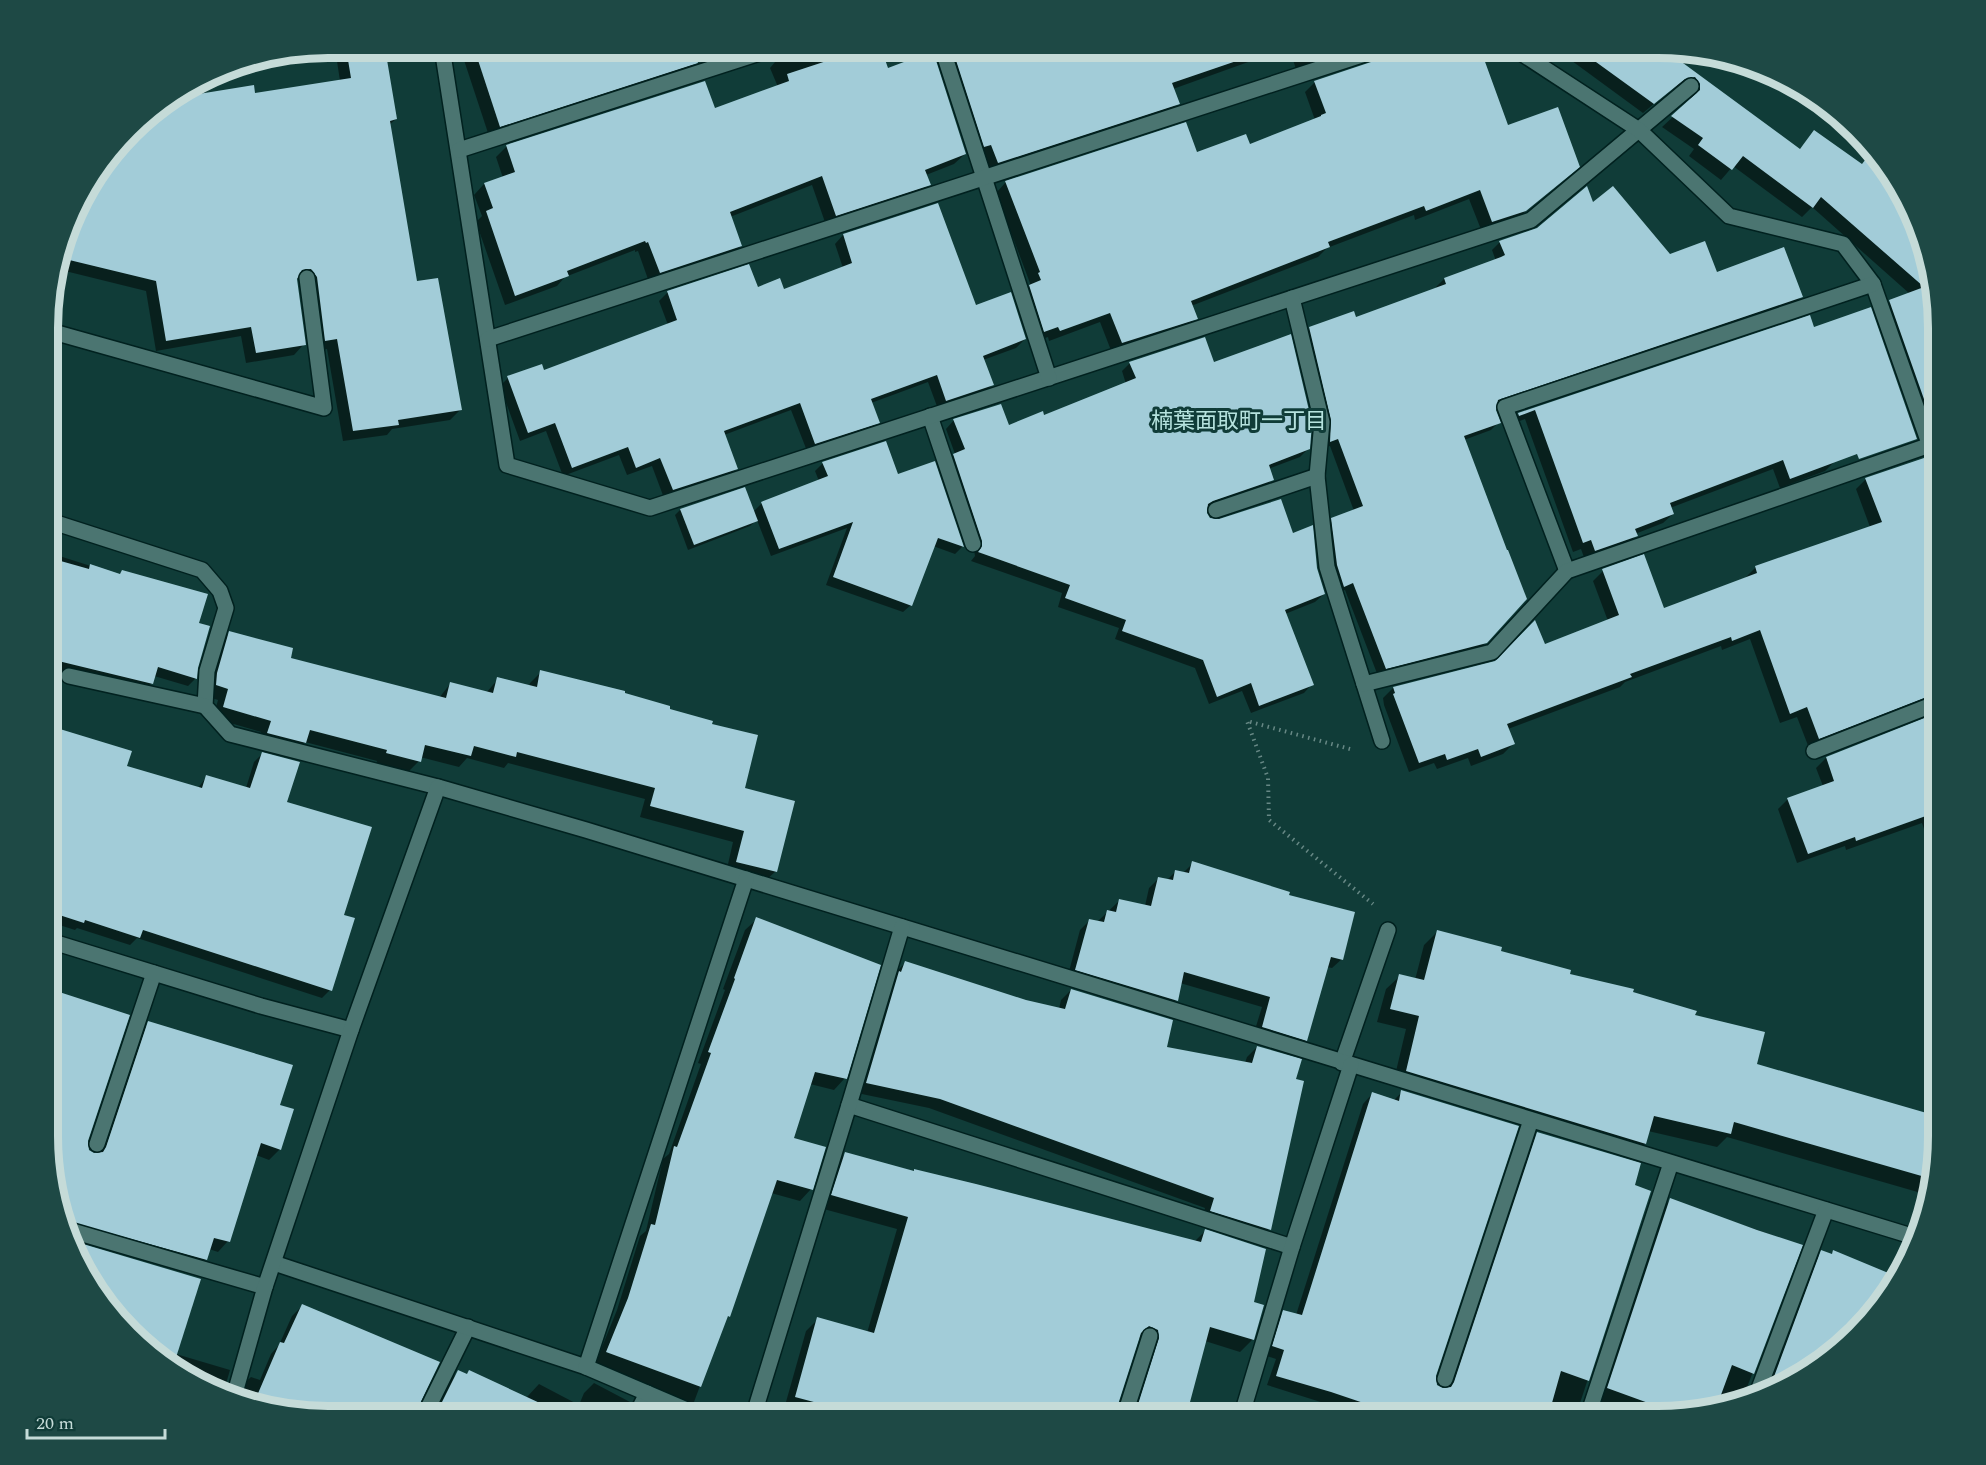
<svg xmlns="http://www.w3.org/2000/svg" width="1986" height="1465" font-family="Spectral,'Noto Sans JP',serif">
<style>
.shadow{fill:#0007}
.building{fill:#a2ccd8}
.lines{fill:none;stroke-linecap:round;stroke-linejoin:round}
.lane-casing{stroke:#01211f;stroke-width:18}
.street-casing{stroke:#01211f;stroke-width:18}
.path{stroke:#678885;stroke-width:4;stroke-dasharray:1.5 4.5;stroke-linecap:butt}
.lane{stroke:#4b7571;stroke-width:15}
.street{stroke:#4b7571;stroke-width:15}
.labels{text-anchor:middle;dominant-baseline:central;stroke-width:6;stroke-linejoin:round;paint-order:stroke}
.neighbourhood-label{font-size:22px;fill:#b6e3de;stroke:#103c38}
.rim{fill:none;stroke:#c5dbd8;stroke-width:8}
</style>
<rect width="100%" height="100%" fill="#103c38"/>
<g class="shadow">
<polygon points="335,48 384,48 396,119 389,125 416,283 460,410 450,420 392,429 387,435 343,441 327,349 315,351 307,287 299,279 296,279 304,344 294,355 246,363 241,336 156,351 146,291 57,269 77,204 143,118 167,103 254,95 340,81"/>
<polygon points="460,48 691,48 696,62 686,73 489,136"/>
<polygon points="763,48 880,48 887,70 965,154 954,164 926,175 929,184 919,195 826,225 812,185 730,217 741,246 730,256 649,282 638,251 635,252 635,250 565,277 557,286 505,305 476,222 482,216 474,195 484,184 503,178 496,157 507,146 714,110 778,87 770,68 775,62 775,56 771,50"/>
<polygon points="949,48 1287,48 1173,89 1178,103 1168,114 988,172"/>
<polygon points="1289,48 1405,48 1508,127 1567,177 1514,221 1482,232 1469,199 1415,220 1414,215 1327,248 1318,257 1191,306 1196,318 1186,329 1112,353 1100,322 1049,341 1048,337 1034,342 1019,297 1029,287 1030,283 996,193 1006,182 1249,146 1315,120 1305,92 1315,82 1382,60 1383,57 1379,50 1297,72"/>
<polygon points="1557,50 1661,49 1799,150 1815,132 1861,166 1882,171 1909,204 1937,310 1937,410 1914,410 1880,312 1890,302 1910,294 1812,207 1802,217 1733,166 1721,180 1689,156 1694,149 1662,127 1689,102 1691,96 1688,89 1679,86 1673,88 1643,113"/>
<polygon points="937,205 975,307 1025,339 1016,348 983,360 992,385 984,393 938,409 928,382 871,403 878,422 869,431 807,451 791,410 724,435 736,469 728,477 664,498 652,466 627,475 619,455 563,476 546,431 520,441 500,386 508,378 543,372 668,325 659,301 667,293 748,266 757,289 783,291 843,268 835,244 843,235"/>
<polygon points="1592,205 1670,256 1716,274 1801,297 1793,305 1494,405 1499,422 1491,430 1464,440 1486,642 1477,651 1378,676 1345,590 1336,594 1324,527 1332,519 1354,511 1330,446 1323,448 1302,336 1310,328 1356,319 1437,289 1436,287 1444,279 1496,261 1492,250 1500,242 1538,229"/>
<polygon points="1809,317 1835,461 1825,471 1780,488 1773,469 1670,508 1673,514 1663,523 1635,534 1636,536 1626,545 1585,560 1581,549 1573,552 1525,419 1509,425 1519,414"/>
<polygon points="1130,363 1213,364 1308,449 1300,457 1268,469 1272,480 1264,488 1206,508 1205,513 1209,519 1292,535 1316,569 1324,594 1315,602 1285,614 1312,684 1304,693 1251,713 1242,691 1209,704 1195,668 1115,639 1119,628 1058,607 1062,593 971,561 975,556 974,550 945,464 955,454 946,429 954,420 1008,427 1044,417 1126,384 1122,371"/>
<polygon points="823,463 897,476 934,463 962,547 955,554 933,546 911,605 903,612 826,585 847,528 771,556 757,520 750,526 688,550 675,515 680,510 744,489 753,512 762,503 819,481 815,471"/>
<polygon points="1866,479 1911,496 1937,488 1937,858 1934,859 1922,823 1846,850 1845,846 1797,863 1778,809 1788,799 1823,786 1816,768 1826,758 1937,715 1936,709 1809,748 1797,717 1780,723 1750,639 1722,650 1721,646 1625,682 1620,687 1508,729 1513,744 1503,754 1471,766 1468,758 1437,769 1434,763 1409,772 1384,705 1383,698 1393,688 1495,663 1608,621 1593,581 1603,571 1664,610 1745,578 1756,567 1870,527 1856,489"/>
<polygon points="50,553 119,575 122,572 197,624 195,679 188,686 154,676 151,684 143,692 50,669"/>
<polygon points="230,632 289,659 439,698 450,684 486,693 498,679 529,687 530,683 541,672 711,725 743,789 776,871 764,882 726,873 733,842 640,817 645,799 508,763 504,768 467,758 459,767 420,757 419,761 408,772 376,764 377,761 305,742 293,754 257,744 261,732 213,718 218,700 205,696 219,644"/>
<polygon points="50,728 125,767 198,788 207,776 246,788 254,762 262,754 342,916 330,990 322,998 137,938 130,945 77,928 75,930 50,922"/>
<polygon points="1193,863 1287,896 1342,959 1332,968 1327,967 1306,1040 1296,1049 1253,1036 1262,1007 1180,983 1176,1000 1167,1010 1067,979 1080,930 1089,921 1098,921 1119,901 1145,906 1149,888 1159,878 1167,880 1176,871 1183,873"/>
<polygon points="757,919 845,1078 834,1090 810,1084 792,1139 811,1189 800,1201 771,1193 728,1316 725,1319 694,1402 683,1414 591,1374 617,1310 640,1236 646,1231 663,1159 669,1154 701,1064 698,1063 725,990 723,989 745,930"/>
<polygon points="1437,932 1631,994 1694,1016 1755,1065 1937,1117 1937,1155 1928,1195 1727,1137 1717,1147 1648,1131 1645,1144 1631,1157 1393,1084 1406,1029 1377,1022 1386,989 1400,976 1415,980 1424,945"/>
<polygon points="905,963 1026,1001 1059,1009 1061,1000 1071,990 1165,1048 1245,1063 1247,1057 1257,1047 1294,1080 1269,1229 1259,1239 1202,1220 1205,1208 929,1108 857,1093 895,973"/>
<polygon points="50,991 106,1008 106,1010 128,1016 86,1141 86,1147 93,1154 98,1155 138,1034 149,1023 291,1066 278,1106 292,1110 280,1149 269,1160 256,1155 228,1241 218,1252 209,1249 206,1259 195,1270 93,1240 98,1224 83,1220 84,1217 63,1210 50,1173"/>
<polygon points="1402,1092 1434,1382 1441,1389 1446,1390 1528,1143 1538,1133 1633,1186 1650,1192 1579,1406 1582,1417 1368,1417 1267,1385 1276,1359 1264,1355 1274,1321 1284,1312 1296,1315 1363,1104 1372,1094 1393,1101"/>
<polygon points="845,1154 1194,1242 1205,1231 1253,1303 1252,1340 1240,1352 1205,1341 1185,1417 1127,1417 1146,1342 1140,1338 1137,1339 1114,1417 811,1417 784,1409 806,1331 818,1319 867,1333 897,1229 820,1208 833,1166"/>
<polygon points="1670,1200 1801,1245 1746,1390 1747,1396 1658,1417 1601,1417 1593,1413 1661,1209"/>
<polygon points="1822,1252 1831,1255 1834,1252 1888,1274 1896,1267 1902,1269 1880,1308 1782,1388 1763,1392 1812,1262"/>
<polygon points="302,1306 414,1412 414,1416 310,1416 238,1402 240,1387 251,1377 260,1380 271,1354 279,1345 292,1316"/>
<polygon points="176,1354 230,1370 223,1394 157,1359"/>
<polygon points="458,1372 526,1398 539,1384 579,1405 584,1393 594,1383 630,1402 624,1417 431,1416 448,1382"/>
<polygon points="649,1413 656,1417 645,1417"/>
</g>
<g class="building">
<polygon points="346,48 385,48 397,119 390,121 417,281 438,278 462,410 398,420 399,425 353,431 337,339 325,341 317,277 311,269 302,270 297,279 306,345 256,353 251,327 166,341 156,281 61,258 77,204 143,118 174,98 254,85 255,93 351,78"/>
<polygon points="474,48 692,48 698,63 500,127"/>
<polygon points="866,48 881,48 888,68 933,51 966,154 925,170 931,185 836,216 822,176 730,212 742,246 660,273 648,242 646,243 645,241 567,271 569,276 515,296 486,211 493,208 484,183 515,172 506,145 705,81 715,108 789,81 787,74"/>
<polygon points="952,48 1256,48 1257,54 1172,83 1180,104 998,163 991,145 984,147"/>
<polygon points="1303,48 1350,48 1308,62"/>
<polygon points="1393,48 1480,48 1508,125 1558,107 1580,167 1526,211 1492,222 1480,190 1426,211 1424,206 1328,242 1330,247 1191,301 1198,319 1122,343 1110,313 1060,331 1058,327 1044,332 1029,285 1041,280 1038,273 1040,272 1005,181 1186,122 1197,152 1246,134 1250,144 1321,116 1321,115 1326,113 1314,81 1386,57 1391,54"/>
<polygon points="1578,49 1676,49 1690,52 1683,63 1800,149 1814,130 1862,164 1869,155 1909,204 1937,310 1937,436 1889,300 1924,287 1821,197 1813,208 1743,156 1732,170 1698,145 1703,138 1671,116 1700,90 1700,84 1695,77 1685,79 1654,104"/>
<polygon points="1587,186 1593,202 1613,186 1670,254 1705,241 1717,272 1784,247 1803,297 1498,400 1496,410 1501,423 1464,436 1507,550 1508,550 1527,599 1487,643 1386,669 1353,583 1344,587 1337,565 1331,518 1363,506 1338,439 1330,442 1331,420 1309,327 1354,311 1356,317 1446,284 1444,278 1501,257 1505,255 1499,241 1537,228"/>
<polygon points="938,203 976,305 1011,292 1026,339 983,356 994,385 946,401 937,375 871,399 880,423 815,444 800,403 724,431 738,469 673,490 660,458 636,468 628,447 572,468 555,423 528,433 507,376 542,364 544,370 677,320 667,291 749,264 758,287 780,278 784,289 852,263 843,234"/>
<polygon points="1871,307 1917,439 1859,459 1857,454 1790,479 1783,460 1670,503 1674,514 1635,529 1638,536 1595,551 1591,540 1583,543 1535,410 1519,416 1518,413 1810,315 1814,327"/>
<polygon points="1291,334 1312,423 1310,449 1269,465 1274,480 1213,501 1208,504 1207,513 1210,518 1219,519 1281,499 1293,533 1313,525 1317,568 1325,594 1285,610 1314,685 1259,706 1251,683 1217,697 1203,660 1122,631 1126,620 1065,598 1070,585 978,552 982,546 982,541 953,454 965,449 953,419 1001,404 1009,425 1043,411 1044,415 1136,378 1129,362 1205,337 1214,362"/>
<polygon points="886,441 898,474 935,461 964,547 938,538 912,606 833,577 853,522 779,549 761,502 828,476 822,462"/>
<polygon points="1924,458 1930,473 1937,475 1937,693 1819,739 1807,707 1790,714 1760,630 1732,641 1731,637 1630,674 1632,677 1507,724 1515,744 1481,757 1478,749 1447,760 1445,754 1419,763 1393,694 1395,693 1393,687 1495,661 1535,620 1545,644 1619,615 1602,569 1644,554 1664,608 1757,573 1755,566 1882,522 1865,478"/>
<polygon points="745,487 758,521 694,545 680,509"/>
<polygon points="50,558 89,569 90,564 120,574 122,570 208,594 199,623 210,626 198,668 197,679 158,667 153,684 50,659"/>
<polygon points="229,631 293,648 291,658 446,698 450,682 493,693 497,677 537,687 540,670 625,691 625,693 670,706 670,709 713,721 712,724 758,735 745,788 795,801 777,872 736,862 744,831 650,806 655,788 517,752 516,757 474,746 471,756 425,745 421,762 386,753 387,750 310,730 306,743 267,733 271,721 223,707 228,689 216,685 217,673"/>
<polygon points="1937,713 1937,812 1856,841 1855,837 1808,854 1787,798 1834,781 1826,757"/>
<polygon points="50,726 132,751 127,766 202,788 206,775 250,788 262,752 300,762 287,802 372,827 344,915 355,918 332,991 143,930 140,938 85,920 84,923 50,912"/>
<polygon points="1192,861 1290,892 1289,895 1355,912 1343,960 1331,957 1307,1041 1262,1027 1270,997 1184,972 1178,1001 1075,970 1089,919 1104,922 1107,910 1116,912 1119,899 1151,906 1158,877 1173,880 1175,870 1189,873"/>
<polygon points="756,917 881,965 847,1079 815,1072 794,1138 826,1147 813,1190 777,1180 730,1317 728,1316 701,1387 606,1352 628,1298 651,1224 655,1225 674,1146 677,1147 711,1053 708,1052 735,979 734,978"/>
<polygon points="1437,930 1502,947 1501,951 1571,970 1570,974 1634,989 1633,992 1697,1011 1695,1015 1765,1032 1757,1064 1937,1116 1937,1155 1932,1179 1734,1122 1731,1134 1654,1116 1646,1144 1406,1071 1419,1016 1390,1009 1399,974 1424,980"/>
<polygon points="905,961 1026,1000 1065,1009 1071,989 1173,1020 1167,1047 1252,1063 1257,1046 1302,1059 1296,1079 1304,1081 1271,1230 1210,1211 1214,1198 940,1099 866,1083 899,971 901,972"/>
<polygon points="50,989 130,1015 88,1141 89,1150 94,1153 103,1152 106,1147 148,1021 293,1065 280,1105 294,1109 281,1150 261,1143 230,1242 214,1238 207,1260 66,1221 50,1173"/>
<polygon points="1401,1090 1519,1126 1436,1376 1437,1385 1443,1388 1451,1387 1454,1382 1537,1132 1641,1163 1635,1185 1651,1191 1589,1381 1561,1371 1548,1417 1527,1417 1492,1408 1489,1417 1405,1417 1331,1392 1276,1376 1284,1350 1272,1346 1283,1310 1302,1315 1372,1092 1399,1101"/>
<polygon points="845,1152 914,1171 914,1169 976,1184 1201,1242 1205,1229 1266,1249 1254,1302 1264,1305 1254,1340 1210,1327 1186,1417 1134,1417 1159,1338 1158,1330 1149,1326 1141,1333 1114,1417 822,1417 825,1405 795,1397 817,1317 874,1333 908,1217 831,1195"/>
<polygon points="1670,1198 1757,1230 1803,1245 1754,1374 1732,1365 1718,1403 1679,1412 1673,1412 1607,1388"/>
<polygon points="73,1241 201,1279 173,1367 157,1359 85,1277"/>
<polygon points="1821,1250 1832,1254 1833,1250 1898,1277 1880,1308 1784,1386 1772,1382"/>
<polygon points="302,1304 440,1362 414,1416 310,1416 253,1405 280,1342 284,1343"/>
<polygon points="458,1370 467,1374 469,1370 570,1417 435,1416"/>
</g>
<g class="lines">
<defs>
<g id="lane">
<polyline points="50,331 324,408 307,278"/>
<polyline points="930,416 973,544"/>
<polyline points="1216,510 1317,476"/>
<polyline points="1342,1063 1388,930"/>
<polyline points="97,1144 154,973"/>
<polyline points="69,1230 265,1287"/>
<polyline points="1445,1379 1531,1120"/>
<polyline points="424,1416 468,1327"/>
<polyline points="635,1417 647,1393"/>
<polyline points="1609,1417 1590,1409 1671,1163"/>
</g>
<g id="street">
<polyline points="442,48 507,465 650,508 1531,220 1691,86"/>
<polyline points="942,48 1049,378"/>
<polyline points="1515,49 1639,130 1729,216 1843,244 1873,284 1937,466"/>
<polyline points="459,150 775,48"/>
<polyline points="1292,298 1322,422 1317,476 1327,567 1382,741"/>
<polyline points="488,339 1383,48"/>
<polyline points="50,521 202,570 220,591 226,608 207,671 205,706 230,734 438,787 586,830 1918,1238"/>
<polyline points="1567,571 1505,407 1873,284"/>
<polyline points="69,676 205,706"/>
<polyline points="1364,684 1492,652 1567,571 1930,445 1937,446"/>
<polyline points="1814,751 1937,703"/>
<polyline points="50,941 261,1006 351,1030"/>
<polyline points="849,1105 1292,1247"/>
<polyline points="274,1263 586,1367 703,1417"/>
<polyline points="586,1367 746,879"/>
<polyline points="1757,1394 1826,1210"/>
<polyline points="233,1400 265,1287 351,1030 438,787"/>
<polyline points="753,1417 849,1105 902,927"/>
<polyline points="1124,1417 1150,1336"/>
<polyline points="1241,1417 1292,1247 1351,1065"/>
</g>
</defs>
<use href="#lane" class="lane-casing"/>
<use href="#street" class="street-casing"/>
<polyline class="path" points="1350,749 1247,721 1268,778 1269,820 1373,904"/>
<use href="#lane" class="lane"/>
<use href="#street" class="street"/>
</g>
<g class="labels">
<g class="neighbourhood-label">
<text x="1239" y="421">楠葉面取町一丁目</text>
</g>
</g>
<path d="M0 0H1986V1465H0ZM328 58H1658A270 270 0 0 1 1928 328V1136A270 270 0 0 1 1658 1406H328A270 270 0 0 1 58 1136V328A270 270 0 0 1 328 58Z" fill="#1e4945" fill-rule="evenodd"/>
<path class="rim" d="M328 58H1658A270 270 0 0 1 1928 328V1136A270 270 0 0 1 1658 1406H328A270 270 0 0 1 58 1136V328A270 270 0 0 1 328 58Z"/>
<path d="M27 1429v9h138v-9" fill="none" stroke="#c5dbd8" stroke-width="3"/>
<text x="36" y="1429" font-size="18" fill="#c5dbd8" stroke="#103c38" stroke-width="4.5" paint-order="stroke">20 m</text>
</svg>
